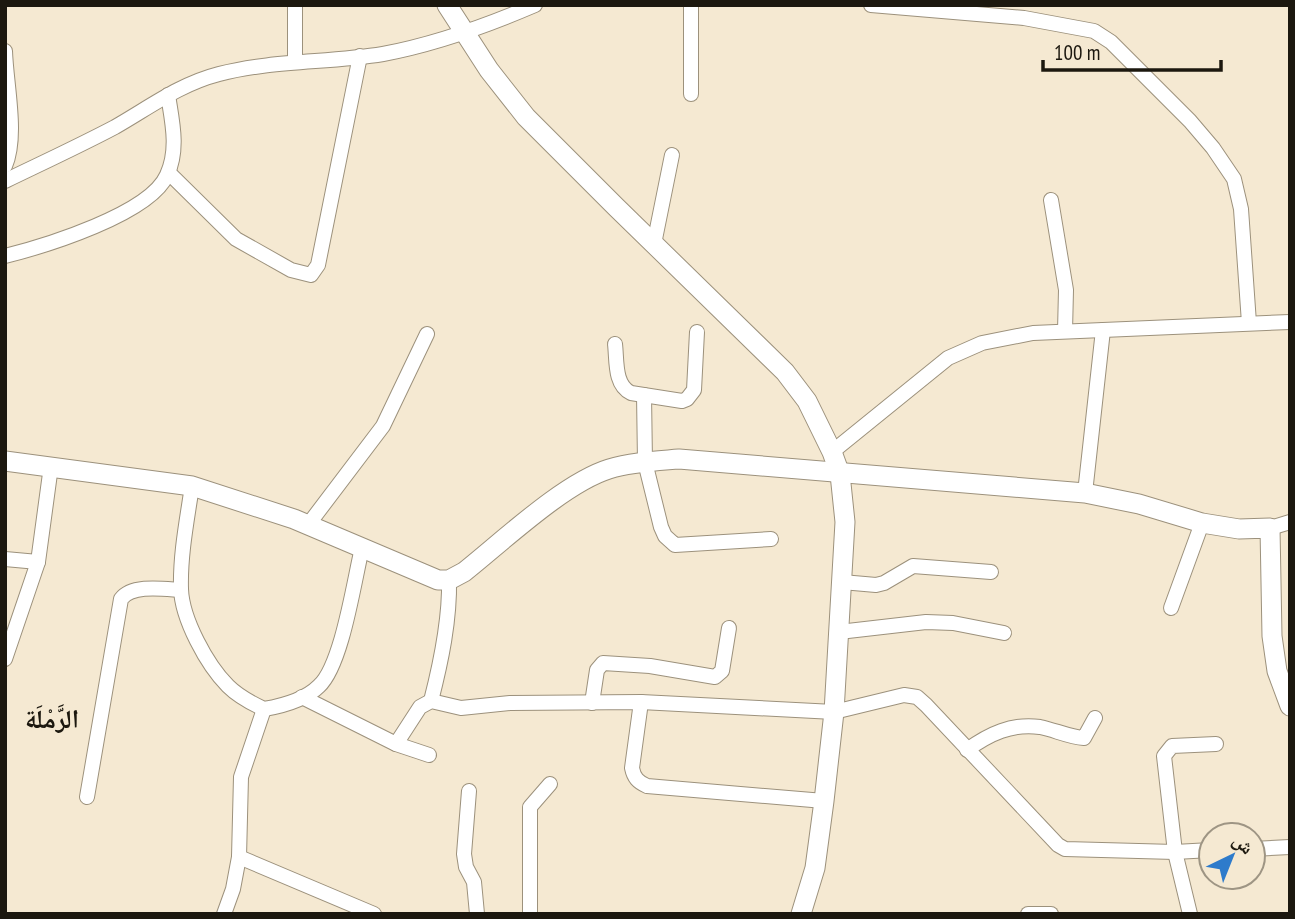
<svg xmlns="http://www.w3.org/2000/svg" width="1295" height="919" font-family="'PT Sans Narrow','Noto Naskh Arabic',sans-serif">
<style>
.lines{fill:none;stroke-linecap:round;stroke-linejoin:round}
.street-casing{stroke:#9c917c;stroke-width:16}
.secondary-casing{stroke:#9c917c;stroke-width:21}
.street{stroke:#fff;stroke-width:14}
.secondary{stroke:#fff;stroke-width:19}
.labels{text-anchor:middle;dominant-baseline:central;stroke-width:6;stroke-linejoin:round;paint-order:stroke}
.district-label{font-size:26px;font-weight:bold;fill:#1c180f;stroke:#f5e9d2}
</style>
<rect width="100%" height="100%" fill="#f5e9d2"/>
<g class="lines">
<defs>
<g id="street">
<polyline points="295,5 295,62"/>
<polyline points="871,5 1024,18 1094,31 1111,42 1190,121 1213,148 1234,179 1241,209 1249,323"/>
<path d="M5,51C6,84 18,136 5,166"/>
<polyline points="691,94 691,5"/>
<polyline points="169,173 236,239 291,270 311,275 318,265 360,56"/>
<path d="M5,181C42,163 79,146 115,127C150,107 180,84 219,74C273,60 329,63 383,54C436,44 486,26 535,5"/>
<polyline points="1051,200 1066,290 1065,331"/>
<polyline points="654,244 672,155"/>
<path d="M5,256C45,246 150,214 167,175C179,149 172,121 168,95"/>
<path d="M615,344C617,360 614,385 631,393L682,401L687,399L694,390L697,332"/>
<polyline points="644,395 645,462 661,527 665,536 675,545 771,539"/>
<polyline points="832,452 948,358 982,343 1033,333 1290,322"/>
<path d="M192,486C187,520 180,555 181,589C182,619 207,665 228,686C238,696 251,703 264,709C282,706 306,699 319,686C342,665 354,581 362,548"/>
<polyline points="1085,493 1103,330"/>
<polyline points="308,525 383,426 427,334"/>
<polyline points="1270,528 1290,522"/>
<polyline points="5,559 38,562"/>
<polyline points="842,582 876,585 884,583 913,566 991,572"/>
<polyline points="1171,608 1202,523"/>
<polyline points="839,632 926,622 953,623 1004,633"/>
<polyline points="5,659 38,562 51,466"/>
<polyline points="302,697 396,744 429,755"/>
<path d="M431,701C441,662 450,620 449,580"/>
<path d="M641,702L632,768C634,778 638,782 647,786L824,801"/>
<polyline points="592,703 597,670 603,663 650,666 715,677 722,671 729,628"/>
<polyline points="396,744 420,707 431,701 461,708 510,703 641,702 834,712 904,695 917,697 926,705 1058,845 1065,849 1175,852 1211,850"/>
<path d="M967,750C989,734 1012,723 1040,727C1055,730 1069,737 1084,738L1095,718"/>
<polyline points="469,791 464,854 466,867 474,882 477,914"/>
<path d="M87,797L121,599C132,584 164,589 181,590"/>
<polyline points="1253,849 1290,847"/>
<polyline points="239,857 374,914"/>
<polyline points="224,914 233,889 239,857 241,777 264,709"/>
<polyline points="530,914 530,807 550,784"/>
<polyline points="1028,914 1051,914"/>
<polyline points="1190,914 1175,852 1164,756 1172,746 1216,744"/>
</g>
<g id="secondary">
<polyline points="447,5 489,70 526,117 616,207 785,372 807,401 832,452 840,474 845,522 834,712 824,801 815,868 801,914"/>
<path d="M5,461L192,486L294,519L438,580H449L464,572C503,541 564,483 609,469C632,462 656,461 679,459L1085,493L1139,504L1202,523L1239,529L1270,528L1272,636L1277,671L1290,706"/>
</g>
</defs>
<use href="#street" class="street-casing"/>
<use href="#secondary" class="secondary-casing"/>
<use href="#street" class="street"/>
<use href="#secondary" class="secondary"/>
</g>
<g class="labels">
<g class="district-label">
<text x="52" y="718">الرَّمْلَة</text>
</g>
</g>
<rect width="1295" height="919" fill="none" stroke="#1c180f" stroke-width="14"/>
<g transform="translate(1232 856) rotate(43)"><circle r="33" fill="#f5e9d2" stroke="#9e9584" stroke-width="2"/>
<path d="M0-5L12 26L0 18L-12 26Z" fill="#2e7bcb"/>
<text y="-10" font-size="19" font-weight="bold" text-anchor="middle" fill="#1c180f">ش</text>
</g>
<path d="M1043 60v10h178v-10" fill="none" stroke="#1c180f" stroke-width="3.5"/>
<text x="1054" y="60" font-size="21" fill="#1c180f" stroke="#f5e9d2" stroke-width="5" paint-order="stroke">100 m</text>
</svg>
